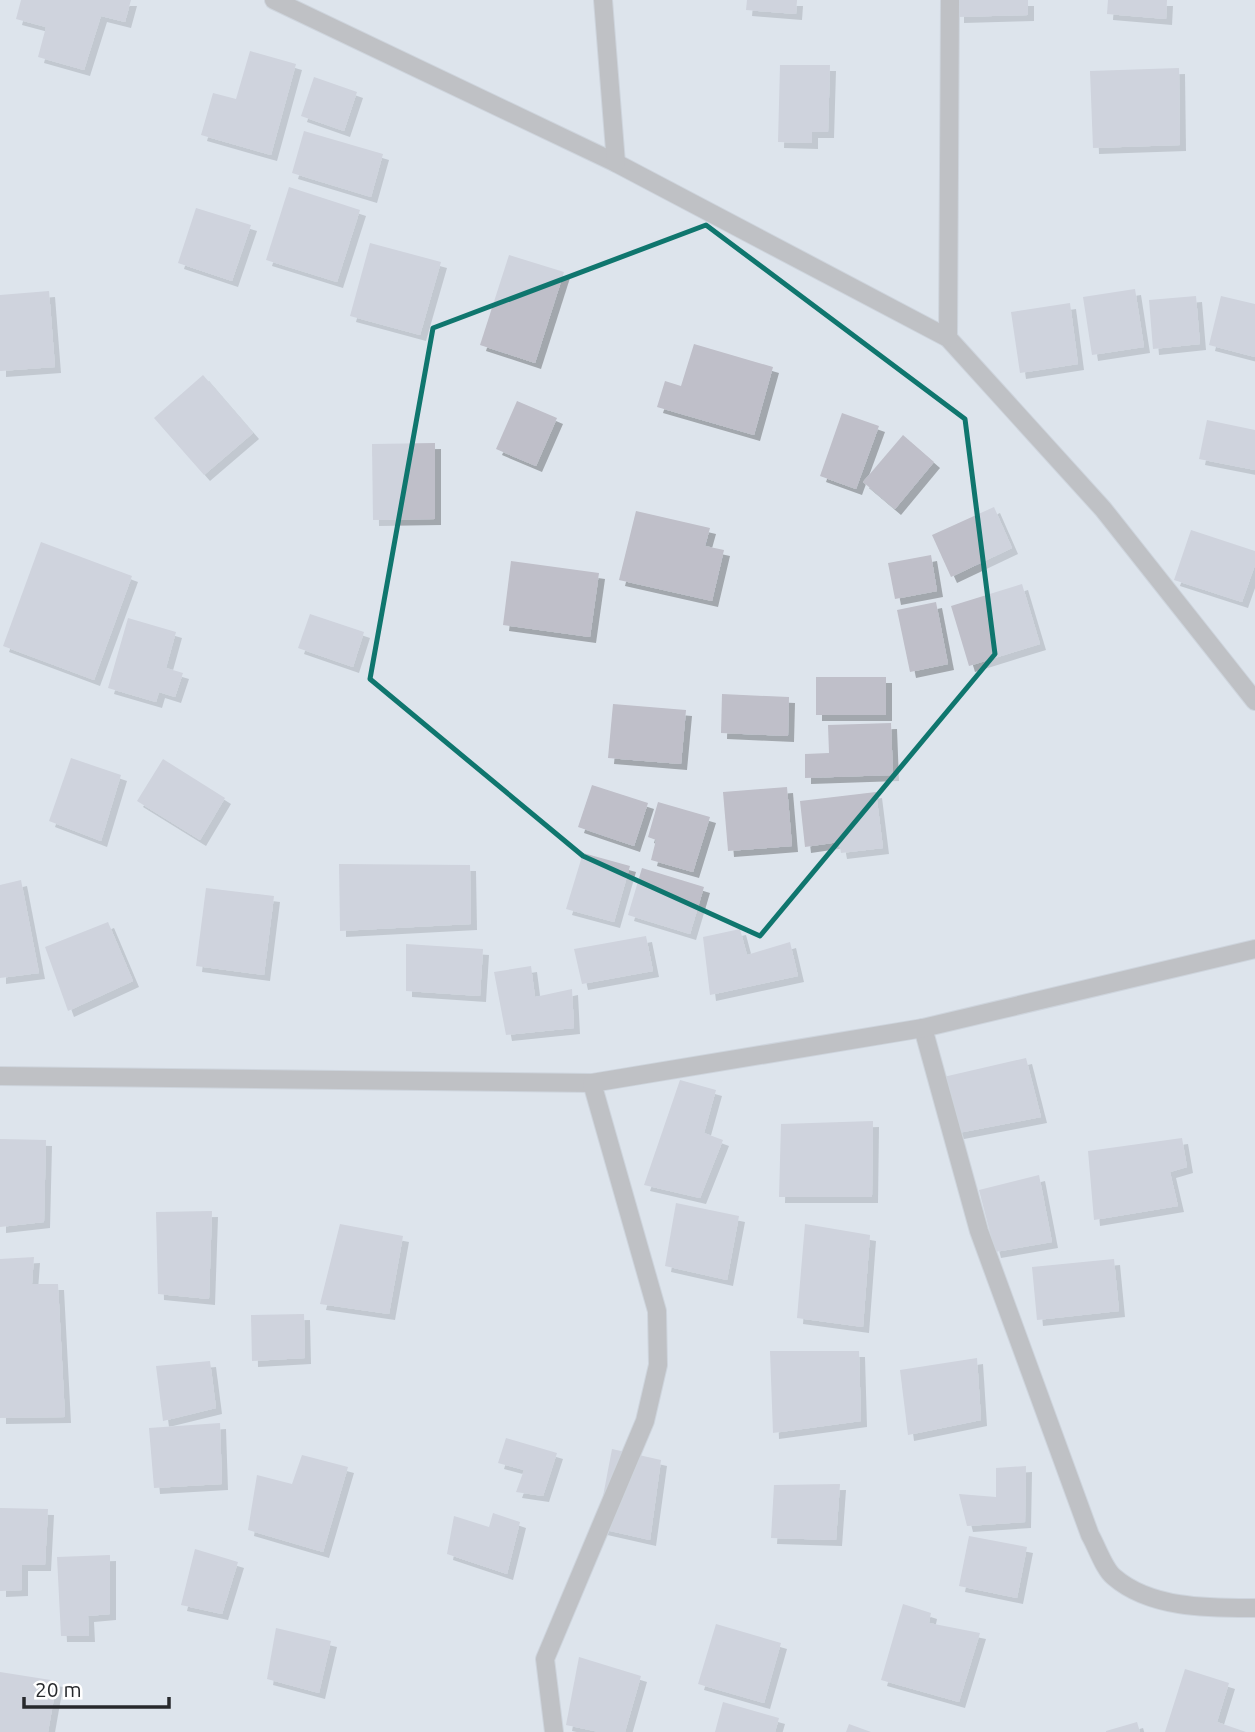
<svg xmlns="http://www.w3.org/2000/svg" width="1255" height="1732" font-family="Ubuntu,sans-serif">
<style>
.building{fill:#bfbfc9;filter:url(#shadow)}
.lines{fill:none;stroke-linecap:round;stroke-linejoin:round}
.minor-casing{stroke:#bcc2c9;stroke-width:20}
.minor{stroke:#9c9795;stroke-width:18}
.marked{fill:none;stroke:#0f766e;stroke-width:5;stroke-linejoin:round}
</style>
<defs>
<filter id="shadow"><feDropShadow dx="6" dy="6" stdDeviation="0" flood-color="#0004"/></filter>
</defs>
<rect width="100%" height="100%" fill="#dde4ec"/>
<g class="building">
<polygon points="21,0 131,0 125,22 101,16 84,70 38,57 46,27 16,19"/>
<polygon points="747,0 797,0 796,14 746,10"/>
<polygon points="958,0 1028,0 1028,15 958,17"/>
<polygon points="1108,0 1167,0 1166,19 1107,14"/>
<polygon points="250,51 296,64 271,155 201,135 213,93 236,99"/>
<polygon points="780,65 830,65 828,132 812,132 812,143 778,142"/>
<polygon points="1179,68 1180,145 1093,148 1090,71"/>
<polygon points="314,77 357,92 344,131 301,116"/>
<polygon points="304,131 383,154 371,197 292,173"/>
<polygon points="289,187 360,210 337,282 266,260"/>
<polygon points="196,208 251,225 232,281 178,263"/>
<polygon points="370,243 441,262 420,335 350,316"/>
<polygon points="509,255 564,272 535,363 480,345"/>
<polygon points="1135,289 1144,347 1092,355 1083,297"/>
<polygon points="49,291 55,367 0,371 0,295"/>
<polygon points="1196,296 1200,344 1153,349 1149,300"/>
<polygon points="1221,296 1255,304 1255,357 1209,345"/>
<polygon points="1070,303 1078,364 1020,373 1011,312"/>
<polygon points="694,344 773,367 754,435 657,407 665,381 681,386"/>
<polygon points="203,375 253,433 204,475 154,418"/>
<polygon points="517,401 557,418 536,466 496,449"/>
<polygon points="842,413 879,426 856,489 820,476"/>
<polygon points="1207,420 1255,430 1255,470 1199,459"/>
<polygon points="903,435 934,462 895,509 863,482"/>
<polygon points="435,443 435,519 373,520 372,444"/>
<polygon points="994,507 1012,548 951,577 932,535"/>
<polygon points="636,511 710,528 705,546 724,550 712,601 619,580"/>
<polygon points="1191,530 1255,551 1255,565 1242,602 1174,580"/>
<polygon points="41,542 132,576 94,680 3,646"/>
<polygon points="931,555 937,591 895,599 888,563"/>
<polygon points="511,561 599,573 590,637 503,625"/>
<polygon points="1022,584 1040,644 969,666 951,606"/>
<polygon points="936,602 948,664 910,672 897,610"/>
<polygon points="310,614 364,632 353,667 298,648"/>
<polygon points="128,618 176,632 166,668 183,673 175,697 159,692 156,702 108,688"/>
<rect x="816" y="677" width="70" height="38"/>
<polygon points="722,694 789,697 788,736 721,733"/>
<polygon points="613,704 686,710 681,764 608,758"/>
<polygon points="891,723 893,775 805,778 805,754 829,753 828,725"/>
<polygon points="71,758 121,775 101,841 49,821"/>
<polygon points="163,759 225,798 200,840 137,801"/>
<polygon points="592,785 648,803 634,846 578,827"/>
<polygon points="787,787 792,846 728,851 723,792"/>
<polygon points="876,792 883,848 841,853 839,842 805,847 800,801"/>
<polygon points="658,802 710,817 693,872 651,860 656,840 648,837"/>
<polygon points="583,853 630,866 614,922 566,909"/>
<polygon points="339,864 470,865 471,924 340,931"/>
<polygon points="642,868 704,887 690,934 628,915"/>
<polygon points="21,880 39,973 0,978 0,885"/>
<polygon points="206,888 274,896 264,975 196,966"/>
<polygon points="108,922 133,981 68,1011 45,947"/>
<polygon points="740,929 747,955 790,942 798,976 710,995 703,937"/>
<polygon points="646,936 653,971 582,984 574,949"/>
<polygon points="406,944 483,949 480,996 406,991"/>
<polygon points="531,966 535,997 572,989 574,1028 506,1035 494,972"/>
<polygon points="1026,1058 1041,1117 953,1134 939,1078"/>
<polygon points="680,1080 716,1090 704,1133 723,1140 700,1198 644,1185"/>
<polygon points="873,1121 872,1197 779,1197 781,1124"/>
<polygon points="1182,1138 1187,1167 1170,1172 1178,1206 1094,1220 1088,1151"/>
<polygon points="0,1139 46,1140 44,1222 0,1227"/>
<polygon points="1039,1175 1052,1242 995,1252 979,1190"/>
<polygon points="676,1203 739,1216 727,1280 665,1266"/>
<polygon points="212,1211 209,1299 158,1294 156,1212"/>
<polygon points="340,1224 403,1236 389,1314 320,1304"/>
<polygon points="805,1224 870,1235 863,1327 797,1318"/>
<polygon points="34,1257 32,1284 58,1284 65,1417 0,1418 0,1259"/>
<polygon points="1114,1259 1119,1311 1037,1320 1032,1267"/>
<polygon points="304,1314 305,1358 252,1361 251,1315"/>
<polygon points="770,1351 859,1351 861,1421 773,1433"/>
<polygon points="977,1358 981,1420 908,1435 900,1370"/>
<polygon points="210,1361 216,1408 163,1421 156,1366"/>
<polygon points="220,1423 222,1484 154,1488 149,1428"/>
<polygon points="506,1438 557,1453 543,1496 516,1492 524,1470 498,1463"/>
<polygon points="612,1449 661,1460 650,1540 597,1528"/>
<polygon points="302,1455 348,1467 323,1552 248,1530 257,1475 292,1484"/>
<polygon points="1026,1466 1025,1522 967,1526 959,1494 996,1497 996,1468"/>
<polygon points="840,1484 836,1540 771,1538 774,1485"/>
<polygon points="0,1508 48,1509 45,1565 22,1565 22,1590 0,1591"/>
<polygon points="493,1513 520,1522 507,1574 447,1554 454,1516 489,1527"/>
<polygon points="969,1536 1027,1547 1017,1598 959,1586"/>
<polygon points="195,1549 238,1562 222,1614 181,1605"/>
<polygon points="110,1555 110,1614 88,1616 89,1636 61,1636 57,1557"/>
<polygon points="903,1604 931,1613 929,1623 980,1633 959,1702 881,1680"/>
<polygon points="716,1624 781,1643 764,1703 698,1684"/>
<polygon points="276,1628 331,1641 319,1693 267,1679"/>
<polygon points="579,1657 641,1676 625,1732 599,1732 566,1725"/>
<polygon points="1185,1669 1229,1683 1217,1722 1246,1732 1165,1732"/>
<polygon points="0,1672 57,1681 48,1732 0,1732"/>
<polygon points="723,1702 779,1718 775,1732 715,1732"/>
<polygon points="1137,1722 1140,1732 1106,1732 1106,1731"/>
<polygon points="849,1724 871,1732 846,1732"/>
</g>
<g class="lines">
<defs>
<g id="minor">
<polyline points="274,0 616,163 948,338 1103,509 1255,701"/>
<polyline points="603,0 616,163"/>
<polyline points="948,338 950,0"/>
<path d="M923,1028L979,1231L1090,1535C1097,1547 1104,1569 1114,1577C1151,1609 1210,1608 1255,1608"/>
<polyline points="0,1076 592,1083"/>
<polyline points="554,1732 545,1659 645,1421 658,1365 657,1311 592,1083 923,1028 1255,949"/>
</g>
</defs>
<use href="#minor" class="minor-casing"/>
<use href="#minor" class="minor"/>
</g>
<path d="M0 0H1255V1732H0ZM706,225L965,419L995,654L760,936L583,856L370,679L433,328Z" fill="#dde4ec" fill-opacity=".55" fill-rule="evenodd"/>
<path class="marked" d="M706,225L965,419L995,654L760,936L583,856L370,679L433,328Z"/>
<path d="M24 1697v10h145v-10" fill="none" stroke="#27292c" stroke-width="3.5"/>
<text x="35" y="1697" font-size="21" fill="#27292c" stroke="#ffffff" stroke-width="5" paint-order="stroke">20 m</text>
</svg>
